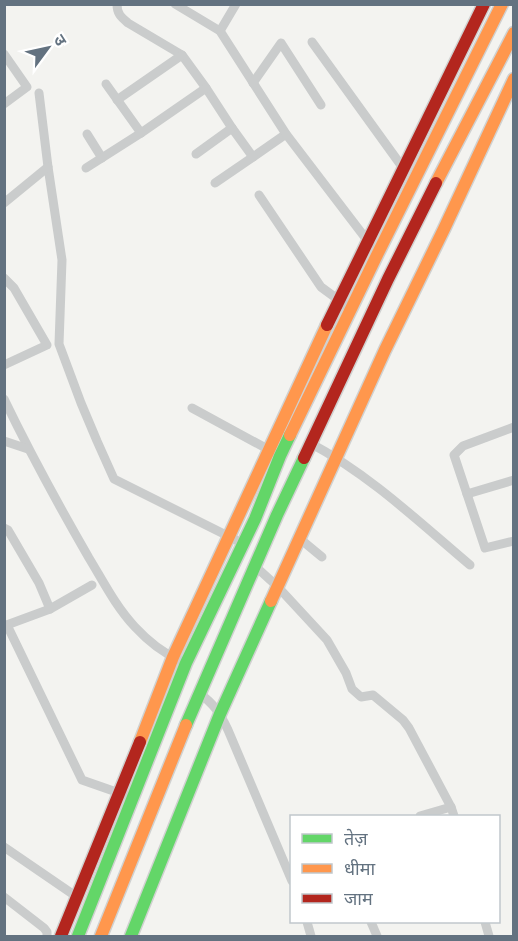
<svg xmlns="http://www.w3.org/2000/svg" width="518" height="941" font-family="Ubuntu,'Noto Sans Devanagari',sans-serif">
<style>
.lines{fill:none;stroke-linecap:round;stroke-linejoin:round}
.fast-casing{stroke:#d0d1d0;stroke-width:15}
.slow-casing{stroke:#d0d1d0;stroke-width:15}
.jam-casing{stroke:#d0d1d0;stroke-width:15}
.street{stroke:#cacccc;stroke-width:9}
.fast{stroke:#63d668;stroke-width:12}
.slow{stroke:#ff974d;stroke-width:12}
.jam{stroke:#b3261e;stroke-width:12}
</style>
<rect width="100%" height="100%" fill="#f3f3f0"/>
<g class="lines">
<defs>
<g id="fast">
<polyline points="186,725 277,515 304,458"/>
<polyline points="78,936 186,663 255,519 280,456 290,435"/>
<polyline points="131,936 220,714 271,601"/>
</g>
<g id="slow">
<polyline points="436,183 514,33"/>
<polyline points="290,435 378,253 502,4"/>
<polyline points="271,601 385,350 444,229 514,79"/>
<polyline points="140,742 173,657 327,325"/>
<polyline points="101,936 186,725"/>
</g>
<g id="jam">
<polyline points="327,325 484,4"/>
<polyline points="304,458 388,279 436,183"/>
<polyline points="61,936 140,742"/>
</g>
</defs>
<use href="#fast" class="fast-casing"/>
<use href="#slow" class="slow-casing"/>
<use href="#jam" class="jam-casing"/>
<g class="street">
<path d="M117,4C117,14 121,17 128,23L182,55L206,88L232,128L253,157L286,134"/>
<polyline points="175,4 220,31 286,134 370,244"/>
<polyline points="220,31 236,4"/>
<polyline points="312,42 403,168"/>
<polyline points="4,54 27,87 4,104"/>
<polyline points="253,83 281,43 321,105"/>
<polyline points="106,84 141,133"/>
<polyline points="39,93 48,167 62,260 59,344 81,403 97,441 114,479 242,543"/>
<polyline points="117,100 182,55"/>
<polyline points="87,134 102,158"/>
<polyline points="196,154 232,128"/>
<polyline points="86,168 141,133 206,88"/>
<polyline points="215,183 253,157"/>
<polyline points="259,195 321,287 351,309"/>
<polyline points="4,203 48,167"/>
<polyline points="4,278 14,288 47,345 4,365"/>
<path d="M4,399C30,453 59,506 89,558C103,581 116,607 135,627C148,641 161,652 179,660"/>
<polyline points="192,408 273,452"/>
<polyline points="514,427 463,446 454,455 485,548 514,541"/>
<polyline points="4,441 28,449"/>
<path d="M310,443C370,475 419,522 470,565"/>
<polyline points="467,494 514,480"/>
<polyline points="4,528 8,530 39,583 50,609"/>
<polyline points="299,538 322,557"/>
<polyline points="256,567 278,587 327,640 346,673 352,689 361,697 373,695 403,720 409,728 451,807"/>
<polyline points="7,625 82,780 125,795"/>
<polyline points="4,626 50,609 92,585"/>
<path d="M199,693C214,704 220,713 228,730L292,881"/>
<polyline points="420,816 451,807 454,816"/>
<polyline points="4,847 77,897"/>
<polyline points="4,897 44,928 47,932 47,936"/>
<polyline points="307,922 311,936"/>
<polyline points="371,922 377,936"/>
<polyline points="485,922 489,936"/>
</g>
<use href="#fast" class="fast"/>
<use href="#slow" class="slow"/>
<use href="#jam" class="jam"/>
</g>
<rect width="518" height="941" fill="none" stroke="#637280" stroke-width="12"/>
<rect x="290" y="815" width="210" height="108" fill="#ffffff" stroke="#c1c7cc" stroke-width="1.5"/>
<rect x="302" y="834" width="30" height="9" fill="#63d668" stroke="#c1c7cc" stroke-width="1.5"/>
<text x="344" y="845" font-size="18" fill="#637280">तेज़</text>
<rect x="302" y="864" width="30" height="9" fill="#ff974d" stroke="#c1c7cc" stroke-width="1.5"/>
<text x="344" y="875" font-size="18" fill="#637280">धीमा</text>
<rect x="302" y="894" width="30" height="9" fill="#b3261e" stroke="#c1c7cc" stroke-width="1.5"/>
<text x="344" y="905" font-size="18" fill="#637280">जाम</text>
<g transform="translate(48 48) rotate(57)" stroke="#ffffff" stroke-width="4.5" paint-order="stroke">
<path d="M0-4.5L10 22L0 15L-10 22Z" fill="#637280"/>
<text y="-9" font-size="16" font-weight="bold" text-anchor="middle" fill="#637280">उ</text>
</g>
</svg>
